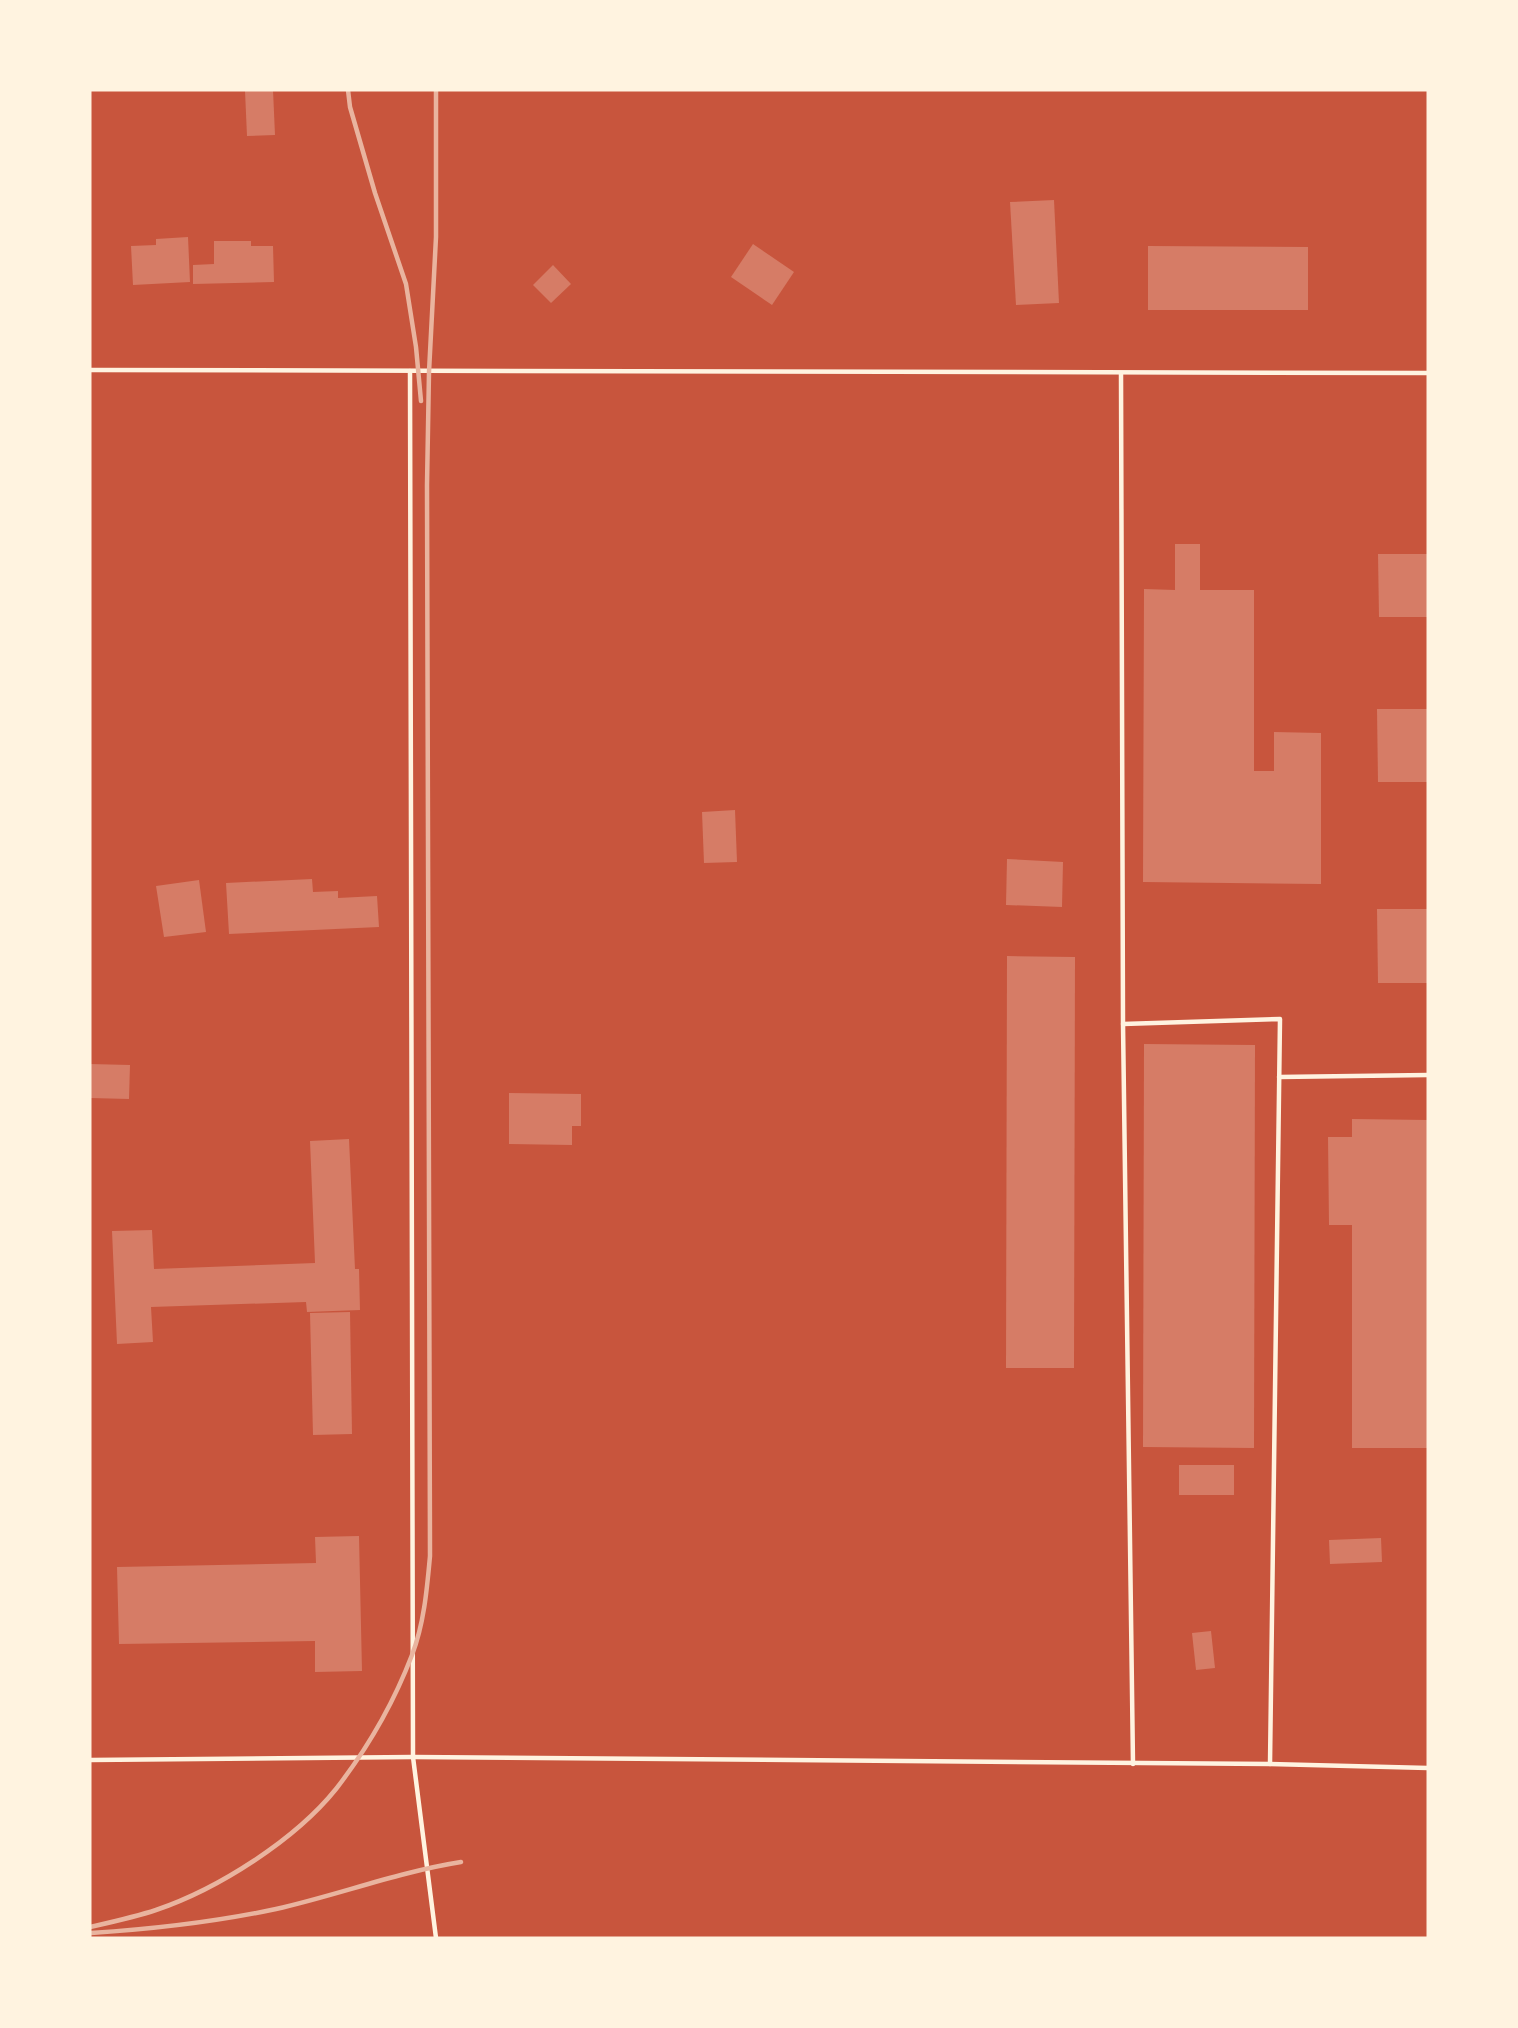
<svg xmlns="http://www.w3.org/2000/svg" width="1518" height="2028" font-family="Roboto,sans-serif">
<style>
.building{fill:#d67c66}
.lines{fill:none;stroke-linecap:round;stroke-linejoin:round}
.service{stroke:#fff3e0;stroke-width:4.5}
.rail{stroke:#e9b49f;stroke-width:4.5}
</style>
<rect width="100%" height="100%" fill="#c8553d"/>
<g class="building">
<polygon points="258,90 273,90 275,135 247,136 245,91"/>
<polygon points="1054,200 1059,303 1016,305 1010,202"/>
<polygon points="188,237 190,282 133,285 131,246 156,245 156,239"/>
<polygon points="214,241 251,241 251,246 273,246 274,282 193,284 193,265 214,264"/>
<polygon points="753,244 794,272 772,305 731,277"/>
<polygon points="1148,246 1308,247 1308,310 1148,310"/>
<polygon points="553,265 571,284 551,303 533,285"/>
<polygon points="1175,544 1200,544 1200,590 1254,590 1254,771 1274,771 1274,732 1321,733 1321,884 1143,882 1144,589 1175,590"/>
<polygon points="1378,554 1428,554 1428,617 1379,617"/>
<polygon points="1377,709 1428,709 1428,782 1378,782"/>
<polygon points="735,810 737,862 704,863 702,812"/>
<polygon points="1007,859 1063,862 1062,907 1006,905"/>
<polygon points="312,879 313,892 338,891 338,898 377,896 379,927 229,934 226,883"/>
<polygon points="199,880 206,932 164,937 156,886"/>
<polygon points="1377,909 1428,909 1428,983 1378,983"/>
<polygon points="1007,956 1075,957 1074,1368 1006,1368"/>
<polygon points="1144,1044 1255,1045 1254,1448 1143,1447"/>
<polygon points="90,1064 130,1065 129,1099 90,1098"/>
<polygon points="509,1093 581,1094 581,1126 572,1126 572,1145 509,1144"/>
<polygon points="1352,1119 1428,1120 1428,1448 1352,1448 1352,1225 1329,1225 1328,1137 1352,1137"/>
<polygon points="349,1139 355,1269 359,1269 360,1310 307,1312 306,1302 151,1307 153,1342 117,1344 112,1231 152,1230 154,1269 315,1263 310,1141"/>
<polygon points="350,1312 352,1434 313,1435 310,1313"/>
<rect x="1179" y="1465" width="55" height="30"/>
<polygon points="359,1536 362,1671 315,1672 315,1641 119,1644 117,1567 316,1563 315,1537"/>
<polygon points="1381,1538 1382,1562 1330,1564 1329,1540"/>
<polygon points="1211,1631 1215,1668 1196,1670 1192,1633"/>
</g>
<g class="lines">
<g class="service">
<polyline points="90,370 1428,373"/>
<polyline points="410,371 413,1757 436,1938"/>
<polyline points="1121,373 1123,1024 1133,1764"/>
<polyline points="1123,1024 1280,1019 1270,1764"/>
<polyline points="1279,1077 1428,1075"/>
<polyline points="90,1760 413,1757 1270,1764 1428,1768"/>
</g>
<g class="rail">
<polyline points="348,90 350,107 375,193 406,284 416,347 421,401"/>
<path d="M90,1927C112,1922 135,1917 156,1910C218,1889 295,1840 336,1789C367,1749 394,1702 412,1655C424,1624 427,1589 430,1556L427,485L429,372L436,237V90"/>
<path d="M91,1933C153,1929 215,1922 276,1909C338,1895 398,1872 461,1862"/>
</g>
</g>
<rect width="1518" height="2028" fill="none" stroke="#fff3e0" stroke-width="183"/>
</svg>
